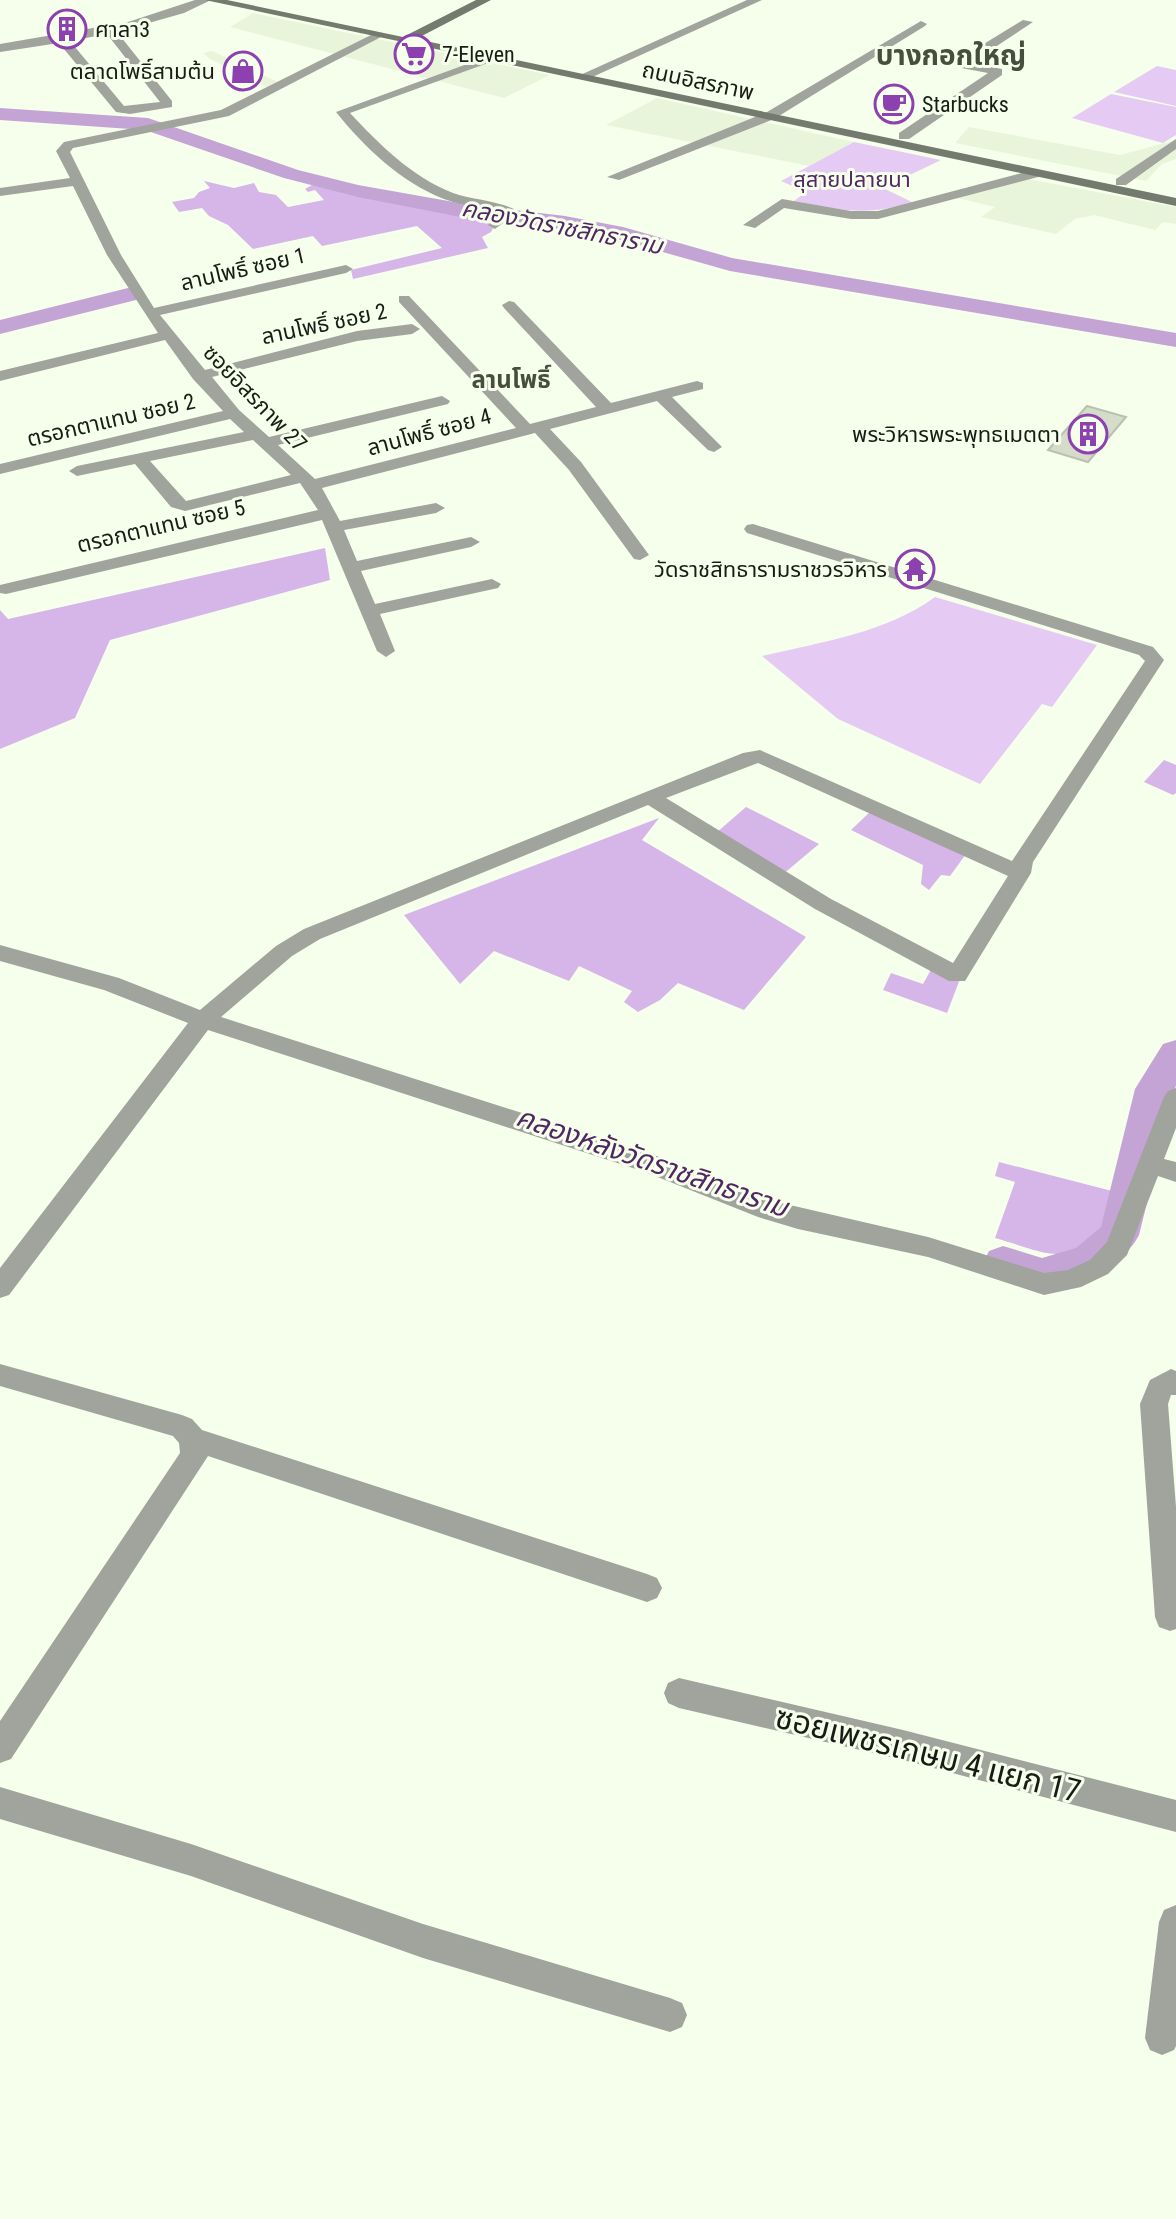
<svg xmlns="http://www.w3.org/2000/svg" width="1176" height="2219" font-family="'Roboto Condensed','Noto Sans Thai',sans-serif">
<style>
.built{fill:#e9f5da}
.green{fill:#e5cbf3}
.forest{fill:#d6b5e8}
.lines{fill:none;stroke-linecap:round;stroke-linejoin:round}
.canal{fill:#c4a3d5;fill-rule:evenodd}
.building{fill:#d5ddca;stroke:#bac2af;stroke-width:2}
.street{fill:#a0a49c;fill-rule:evenodd}
.secondary{fill:#757a6f;fill-rule:evenodd}
.labels{text-anchor:middle;dominant-baseline:central;stroke-width:6;stroke-linejoin:round;paint-order:stroke}
.far-poi-label{font-size:22px;fill:#191c15;stroke:#f6ffeb;text-anchor:start}
.far-street-label{font-size:22px;fill:#191c15;stroke:#f6ffeb}
.far-park-label{font-size:22px;fill:#512764;stroke:#f6ffeb}
.far-water-label{font-size:24px;font-style:italic;fill:#502663;stroke:#f6ffeb}
.far-neighbourhood-label{font-size:24px;font-weight:bold;fill:#484e3e;stroke:#f6ffeb}
.far-district-label{font-size:28px;font-weight:bold;fill:#484e3e;stroke:#f6ffeb}
.water-label{font-size:28px;font-style:italic;fill:#502663;stroke:#f6ffeb}
.near-street-label{font-size:32px;fill:#191c15;stroke:#f6ffeb}
</style>
<rect width="100%" height="100%" fill="#f6ffeb"/>
<g class="built">
<polygon points="253,13 550,75 504,98 230,27"/>
<polygon points="212,51 278,82 266,87 210,59 203,53"/>
<polygon points="657,98 854,142 809,166 606,125"/>
<polygon points="969,127 1120,155 1176,140 1176,159 1162,164 1146,181 955,143"/>
<polygon points="1028,179 1176,207 1176,224 1163,222 1155,230 1094,215 1075,219 1056,234 981,217 995,207 957,198"/>
</g>
<g class="green">
<polygon points="1157,66 1176,70 1176,106 1114,92"/>
<polygon points="1111,94 1176,107 1176,135 1163,143 1072,118"/>
<path d="M854,142L941,160L883,188L912,202C864,217 843,210 794,201L806,192L781,181Z"/>
<path d="M935,597L1097,645L1052,707L1042,704L980,784L838,719L762,656C821,642 886,633 935,597Z"/>
</g>
<g class="forest">
<polygon points="204,181 234,188 254,183 259,192 276,195 288,207 324,200 315,190 308,192 305,189 314,184 472,216 471,219 495,225 491,232 482,237 488,248 353,279 351,270 442,248 417,226 322,246 313,236 253,249 228,225 209,216 202,208 179,212 172,202 194,198 199,192 210,188"/>
<polygon points="325,548 330,580 110,640 75,718 0,749 0,610 8,619"/>
<polygon points="1164,760 1176,765 1176,793 1173,795 1144,782"/>
<polygon points="746,807 819,844 782,875 716,833"/>
<polygon points="871,811 966,854 950,876 941,875 929,890 921,884 923,865 851,830"/>
<polygon points="659,818 642,840 806,937 744,1010 678,983 660,1000 638,1012 624,1002 632,991 579,966 569,981 494,951 460,984 404,915"/>
<polygon points="932,968 960,979 947,1013 883,990 891,973 923,984"/>
<path d="M999,1162L1112,1191L1113,1221C1066,1269 1054,1255 995,1238L1015,1182L995,1176Z"/>
</g>
<g class="lines">
<g class="canal">
<polygon points="0,108 148,118 298,170 358,185 471,205 565,216 623,227 732,258 1176,333 1176,347 730,271 620,240 565,230 471,219 358,197 284,178 145,130 0,120"/>
<polygon points="128,288 136,290 140,295 136,300 0,334 0,320"/>
<path d="M1176,1040V1085L1139,1235C1124,1265 1076,1289 1044,1291C1028,1292 1004,1280 989,1275L983,1263L989,1251L1003,1246L1042,1258L1076,1248L1101,1227L1135,1089L1163,1044Z"/>
</g>
</g>
<polygon class="building" points="1087,406 1126,417 1088,462 1048,450"/>
<g class="lines">
<g class="street">
<path d="M195,0H211L184,13L117,32L172,101V107L130,114L116,112L59,43L0,52V44L128,22ZM107,34L160,102L124,106L70,41Z"/>
<polygon points="747,0 762,0 588,79 578,76"/>
<polygon points="1023,20 1033,22 971,63 1002,69 1002,75 909,139 899,139 899,133 988,73 956,67 956,61"/>
<polygon points="921,21 927,24 925,26 774,119 619,180 607,177 767,112"/>
<path d="M373,34L383,36L229,116L73,148L70,152L121,255L154,308L346,265L353,269L346,273L160,315L205,370L357,331L412,324L420,329L412,334L357,341L212,377L239,410L269,437L442,396L450,401L448,404L278,445L315,479L516,428L399,302V296H409L530,424L596,407L504,308L502,305L509,301L514,302L611,403L697,381L703,383V389L672,397L722,447L714,452L708,450L657,401L550,429L581,462L649,555L640,560L634,559L569,470L535,433L322,488L340,521L436,503L445,508L436,513L344,530L357,561L471,537L480,542L471,547L361,571L375,604L492,579L501,584L498,588L380,614L395,651L386,657L377,651L322,520L6,594L0,593V585L318,510L300,483L185,511L171,507L135,464L77,476L69,471L77,466L244,432L230,419L0,474V464L223,411L193,379L165,340L0,381V371L158,333L107,255L73,186L0,196V188L70,178L56,151L64,142L221,110ZM253,440L291,475L186,501L150,461Z"/>
<path d="M489,56L499,59L350,113C380,145 412,177 453,193C473,200 494,200 514,209V215L495,229L488,225L500,213C482,206 462,206 444,199C402,183 364,147 336,112Z"/>
<polygon points="1176,139 1176,149 1126,185 1116,185 1116,179"/>
<polygon points="1037,169 1044,173 1042,176 878,219 851,219 784,208 755,228 743,225 782,199 851,211 878,211"/>
<path d="M753,524L1153,647L1164,660L1033,862L1031,873L965,981H949L815,909L648,805L320,939L292,956L221,1017L663,1158L764,1199L928,1237L1044,1273L1068,1270L1090,1260L1107,1242L1164,1097L1168,1091L1176,1088V1128L1164,1159L1176,1162V1182L1158,1176L1127,1255L1108,1274L1081,1287L1044,1295L928,1257L798,1229L758,1217L645,1172L208,1030L9,1295L0,1298V1268L188,1023L104,990L0,961V945L119,978L200,1010L276,946L304,929L743,753L760,750L1012,861L1145,661L1139,655L747,533L744,529L747,525ZM758,763L1008,876L953,963L831,899L666,798Z"/>
<polygon points="0,1364 182,1415 192,1419 202,1430 647,1574 657,1578 662,1588 657,1598 647,1602 208,1456 11,1759 0,1763 0,1721 180,1453 179,1443 173,1436 0,1386"/>
<polygon points="1171,1369 1176,1371 1176,1395 1171,1395 1168,1404 1176,1507 1176,1629 1170,1631 1159,1627 1155,1617 1140,1404 1150,1380"/>
<polygon points="679,1678 903,1730 1176,1800 1176,1832 903,1760 679,1708 668,1703 664,1693 668,1683"/>
<polygon points="0,1787 191,1844 423,1924 670,1998 682,2003 687,2015 682,2027 670,2032 423,1958 191,1876 0,1819"/>
<polygon points="1176,1905 1176,2046 1174,2050 1162,2055 1150,2050 1145,2038 1159,1922 1164,1910"/>
</g>
<polygon class="secondary" points="205,0 227,0 403,37 476,0 491,0 416,39 1176,198 1176,206"/>
</g>
<defs>
<symbol id="building-ring" viewBox="-11 -11 22 22"><circle r="9.5" fill="#f6ffeb" stroke="#8d40b0" stroke-width="1.5"/><path d="M-4-6H4V6H1V3H-1V6H-4ZM-2.5-4.3h1.7v1.8h-1.7ZM.8-4.3h1.7v1.8H.8ZM-2.5-1h1.7V.8h-1.7ZM.8-1h1.7V.8H.8Z" fill="#8d40b0"/></symbol>
<symbol id="supermarket-ring" viewBox="-11 -11 22 22"><circle r="9.5" fill="#f6ffeb" stroke="#8d40b0" stroke-width="1.5"/><path d="M-6-5.5h2.5l.6 2H6L4.5 2H-2.5L-4.4-4H-6ZM-1.5 3.2a1.3 1.3 0 1 0 .1 0ZM3 3.2a1.3 1.3 0 1 0 .1 0Z" fill="#8d40b0"/></symbol>
<symbol id="shop-ring" viewBox="-11 -11 22 22"><circle r="9.5" fill="#f6ffeb" stroke="#8d40b0" stroke-width="1.5"/><path d="M-5-2.5h2.3a2.7 3.5 0 0 1 5.4 0H5L5.5 6h-11ZM-1.5-2.5h3a1.5 2.3 0 0 0-3 0Z" fill="#8d40b0"/></symbol>
<symbol id="cafe-ring" viewBox="-11 -11 22 22"><circle r="9.5" fill="#f6ffeb" stroke="#8d40b0" stroke-width="1.5"/><path d="M-5.5-4.5H6V0H3Q3 3.5 0 3.5H-2.5Q-5.5 3.5-5.5 0ZM3-3.2v2h1.7v-2ZM-6 4.5H4V6H-6Z" fill="#8d40b0"/></symbol>
<symbol id="temple-ring" viewBox="-11 -11 22 22"><circle r="9.5" fill="#f6ffeb" stroke="#8d40b0" stroke-width="1.5"/><path d="M0-6L5-2H3V0L6.5 2.5H4V6H1.5V3h-3V6H-4V2.5H-6.5L-3 0V-2H-5Z" fill="#8d40b0"/></symbol>
</defs>
<g fill-rule="evenodd">
<use href="#building-ring" x="45" y="7" width="44" height="44"/>
<use href="#supermarket-ring" x="392" y="32" width="44" height="44"/>
<use href="#shop-ring" x="221" y="49" width="44" height="44"/>
<use href="#cafe-ring" x="872" y="82" width="44" height="44"/>
<use href="#building-ring" x="1066" y="412" width="44" height="44"/>
<use href="#temple-ring" x="893" y="547" width="44" height="44"/>
</g>
<g class="labels">
<g class="far-poi-label">
<text x="95" y="29">ศาลา3</text>
<text x="442" y="54">7-Eleven</text>
<text x="215" y="71" text-anchor="end">ตลาดโพธิ์สามต้น</text>
<text x="922" y="104">Starbucks</text>
<text x="1060" y="434" text-anchor="end">พระวิหารพระพุทธเมตตา</text>
<text x="887" y="569" text-anchor="end">วัดราชสิทธารามราชวรวิหาร</text>
</g>
<g class="far-street-label">
<text transform="translate(698 81) rotate(12)">ถนนอิสรภาพ</text>
<text transform="translate(243 269) rotate(-13)">ลานโพธิ์ ซอย 1</text>
<text transform="translate(324 324) rotate(-12)">ลานโพธิ์ ซอย 2</text>
<text transform="translate(255 398) rotate(46)">ซอยอิสรภาพ 27</text>
<text transform="translate(111 420) rotate(-13)">ตรอกตาแทน ซอย 2</text>
<text transform="translate(429 432) rotate(-15)">ลานโพธิ์ ซอย 4</text>
<text transform="translate(161 526) rotate(-13)">ตรอกตาแทน ซอย 5</text>
</g>
<g class="far-park-label">
<text x="852" y="179">สุสายปลายนา</text>
</g>
<g class="far-water-label">
<text transform="translate(562 227) rotate(11)">คลองวัดราชสิทธาราม</text>
</g>
<g class="far-neighbourhood-label">
<text x="511" y="380">ลานโพธิ์</text>
</g>
<g class="far-district-label">
<text x="951" y="55">บางกอกใหญ่</text>
</g>
<g class="water-label">
<text transform="translate(652 1162) rotate(19)">คลองหลังวัดราชสิทธาราม</text>
</g>
<g class="near-street-label">
<text transform="translate(928 1754) rotate(14)">ซอยเพชรเกษม 4 แยก 17</text>
</g>
</g>
</svg>
